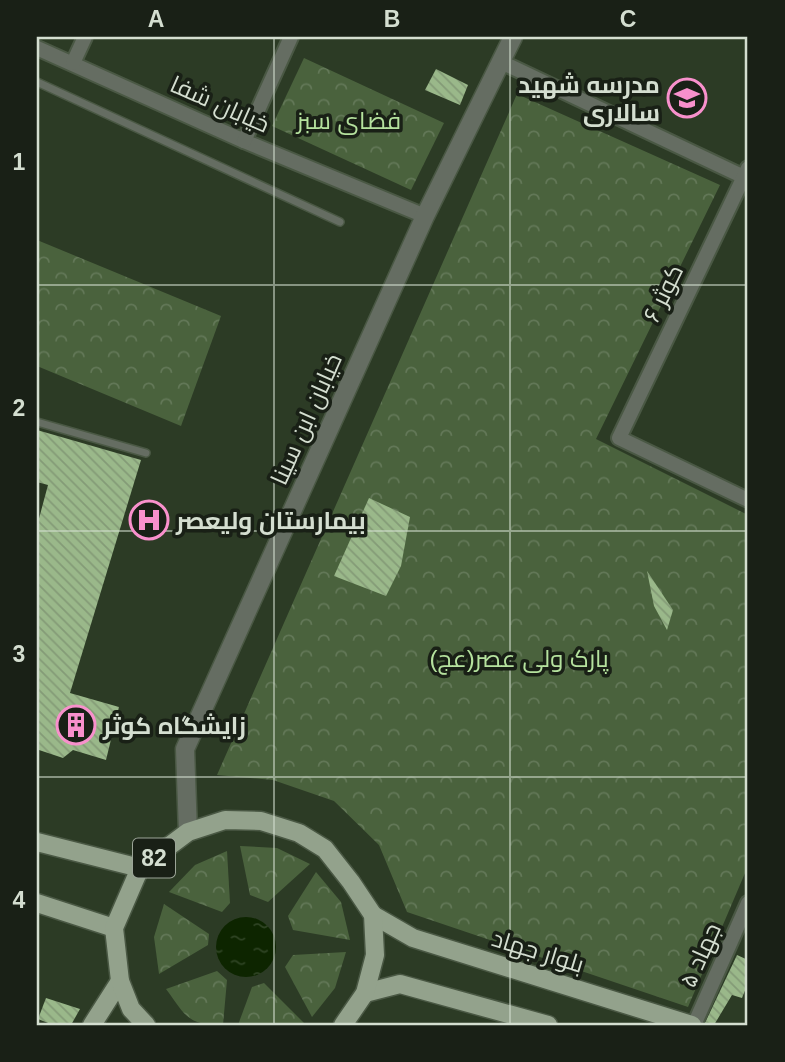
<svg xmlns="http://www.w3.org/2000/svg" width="785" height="1062" font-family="Helvetica,Cairo,sans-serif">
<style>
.forest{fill:url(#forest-crowns)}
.water{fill:url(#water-ripples)}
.building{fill:url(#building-back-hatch)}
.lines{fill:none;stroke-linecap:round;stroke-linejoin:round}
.service-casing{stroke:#4a5844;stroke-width:10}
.minor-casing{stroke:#4a5844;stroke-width:18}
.tertiary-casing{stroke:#4a5844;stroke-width:21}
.primary-casing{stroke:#4a5844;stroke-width:21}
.service{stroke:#656d62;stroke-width:7}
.minor{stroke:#656d62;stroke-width:14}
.tertiary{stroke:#656d62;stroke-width:18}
.primary{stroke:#93a28c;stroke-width:18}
.grid{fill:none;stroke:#d4ded0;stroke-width:2;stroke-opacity:0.55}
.labels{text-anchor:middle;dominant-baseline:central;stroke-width:7;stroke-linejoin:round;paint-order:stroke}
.shield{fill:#192016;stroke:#9ca598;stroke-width:2}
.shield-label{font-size:23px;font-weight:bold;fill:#d4ded0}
.poi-label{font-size:24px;font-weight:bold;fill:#d4ded0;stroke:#192016;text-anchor:start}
.street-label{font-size:24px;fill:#d4ded0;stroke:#192016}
.park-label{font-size:24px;fill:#b5e29e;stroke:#192016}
.neatline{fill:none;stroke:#d4ded0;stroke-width:2.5}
.grid-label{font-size:23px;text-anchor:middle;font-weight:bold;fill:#d4ded0}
</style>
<defs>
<pattern id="forest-crowns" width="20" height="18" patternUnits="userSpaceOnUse" patternTransform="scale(1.75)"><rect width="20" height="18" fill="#4a623d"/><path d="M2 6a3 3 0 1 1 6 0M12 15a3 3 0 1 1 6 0" fill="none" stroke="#637858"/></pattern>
<pattern id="water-ripples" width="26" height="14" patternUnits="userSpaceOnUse" patternTransform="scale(1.75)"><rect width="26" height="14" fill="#0d2500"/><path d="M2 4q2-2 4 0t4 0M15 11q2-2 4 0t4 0" fill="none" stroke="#2f4424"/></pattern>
<pattern id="building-back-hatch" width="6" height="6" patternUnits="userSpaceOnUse" patternTransform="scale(1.75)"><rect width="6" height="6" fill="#9ab88a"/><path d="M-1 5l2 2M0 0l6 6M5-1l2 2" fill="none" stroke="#849b77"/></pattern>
</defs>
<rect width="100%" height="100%" fill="#2c3b25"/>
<g class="forest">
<polygon points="304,58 444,123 411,190 272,126"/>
<polygon points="517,94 720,185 596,439 748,515 748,866 688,1007 407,912 379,845 334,801 273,780 217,775"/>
<polygon points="37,240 221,316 181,426 37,366"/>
<polygon points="240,846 277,848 310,864 268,902 250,895"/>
<polygon points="227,851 230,903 222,912 169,892 195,865"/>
<polygon points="316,872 341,902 350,940 293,930 288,916"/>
<polygon points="164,904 209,934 208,945 159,974 154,937"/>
<polygon points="346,952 335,988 312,1017 285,967 293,955"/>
<path d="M217,971L227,980L223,1025C187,1025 186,1016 166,989Z"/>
<polygon points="264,983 304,1023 299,1025 238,1025 252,987"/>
</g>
<circle class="water" cx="246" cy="947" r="30"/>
<g class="building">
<polygon points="436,69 468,85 460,105 425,90"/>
<polygon points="37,430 141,460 70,693 119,707 106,760 73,750 63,758 39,750 37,742 37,526 48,485 37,482"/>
<polygon points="369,498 410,517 401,566 386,596 334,576"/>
<polygon points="647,571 673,610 667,630 654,606"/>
<polygon points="737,955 748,960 748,983 742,998 732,995 714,1025 704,1025"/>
<polygon points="46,998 80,1009 71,1025 53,1025 38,1019"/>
</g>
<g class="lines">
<defs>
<g id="service">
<polyline points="37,82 340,222"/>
<polyline points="37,422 146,453"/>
</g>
<g id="minor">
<polyline points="37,48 244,141 425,216"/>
<polyline points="501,62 744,177"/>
<polyline points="73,63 85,37"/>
<polyline points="244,141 291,37"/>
<polyline points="748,168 619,438 748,500"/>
<polyline points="694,1025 748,903"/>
</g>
<polyline id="tertiary" points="188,832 185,749 425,216 513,37"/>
<g id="primary">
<polyline points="37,842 140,868"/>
<polyline points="37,903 114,928"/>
<polyline points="373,915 413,938 692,1025"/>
<polyline points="365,993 400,984 548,1025"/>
<polyline points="92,1025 120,981"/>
<polyline points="146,1025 131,1009 120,981 114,928 140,868 188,832 225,820 261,821 299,833 325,849 351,882 373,915 375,955 365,993 343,1025"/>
</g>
</defs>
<use href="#service" class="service-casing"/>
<use href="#minor" class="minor-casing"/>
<use href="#tertiary" class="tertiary-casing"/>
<use href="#primary" class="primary-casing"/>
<use href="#service" class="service"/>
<use href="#minor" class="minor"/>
<use href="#tertiary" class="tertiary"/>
<use href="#primary" class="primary"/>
</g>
<path class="grid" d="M274,37V1025M510,37V1025M37,285H748M37,531H748M37,777H748"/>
<defs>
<symbol id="school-ring" viewBox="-11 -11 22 22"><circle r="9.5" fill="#192016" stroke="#f890cc" stroke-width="1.5"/><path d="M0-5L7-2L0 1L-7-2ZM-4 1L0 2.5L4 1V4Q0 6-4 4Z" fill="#f890cc"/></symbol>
<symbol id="hospital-ring" viewBox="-11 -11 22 22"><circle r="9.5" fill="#192016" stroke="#f890cc" stroke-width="1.5"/><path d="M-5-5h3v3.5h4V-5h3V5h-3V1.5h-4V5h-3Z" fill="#f890cc"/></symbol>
<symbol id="building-ring" viewBox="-11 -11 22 22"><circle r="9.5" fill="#192016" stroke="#f890cc" stroke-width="1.5"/><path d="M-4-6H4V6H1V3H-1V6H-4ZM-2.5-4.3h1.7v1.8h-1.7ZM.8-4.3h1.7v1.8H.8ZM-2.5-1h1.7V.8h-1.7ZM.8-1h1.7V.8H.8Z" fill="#f890cc"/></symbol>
</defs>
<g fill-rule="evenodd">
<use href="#school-ring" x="665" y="76" width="44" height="44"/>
<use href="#hospital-ring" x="127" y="498" width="44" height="44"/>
<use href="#building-ring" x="54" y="703" width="44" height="44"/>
</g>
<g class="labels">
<rect class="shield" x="133" y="838.5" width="42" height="39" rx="5"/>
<g class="shield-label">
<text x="154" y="858">82</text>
</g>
<g class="poi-label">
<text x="660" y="84" text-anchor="end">مدرسه شهید<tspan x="660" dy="28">سالاری</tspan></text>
<text x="176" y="520">بیمارستان ولیعصر</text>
<text x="103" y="725">زایشگاه کوثر</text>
</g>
<g class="street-label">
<text transform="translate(220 104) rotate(24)">خیابان شفا</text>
<text transform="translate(663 293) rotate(-64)">کوثر ۶</text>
<text transform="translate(306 419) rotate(-66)">خیابان ابن سینا</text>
<text transform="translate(538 951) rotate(17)">بلوار جهاد</text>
<text transform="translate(700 955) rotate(-66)">جهاد ۵</text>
</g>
<g class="park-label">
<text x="349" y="120">فضای سبز</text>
<text x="519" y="658">پارک ولی عصر(عج)</text>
</g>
</g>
<rect width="785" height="1062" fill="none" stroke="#192016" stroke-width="77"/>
<rect x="38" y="38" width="708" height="986" class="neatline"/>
<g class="grid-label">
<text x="156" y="27">A</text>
<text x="392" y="27">B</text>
<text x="628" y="27">C</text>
<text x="19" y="170">1</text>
<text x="19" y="416">2</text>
<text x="19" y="662">3</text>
<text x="19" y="908">4</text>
</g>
</svg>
